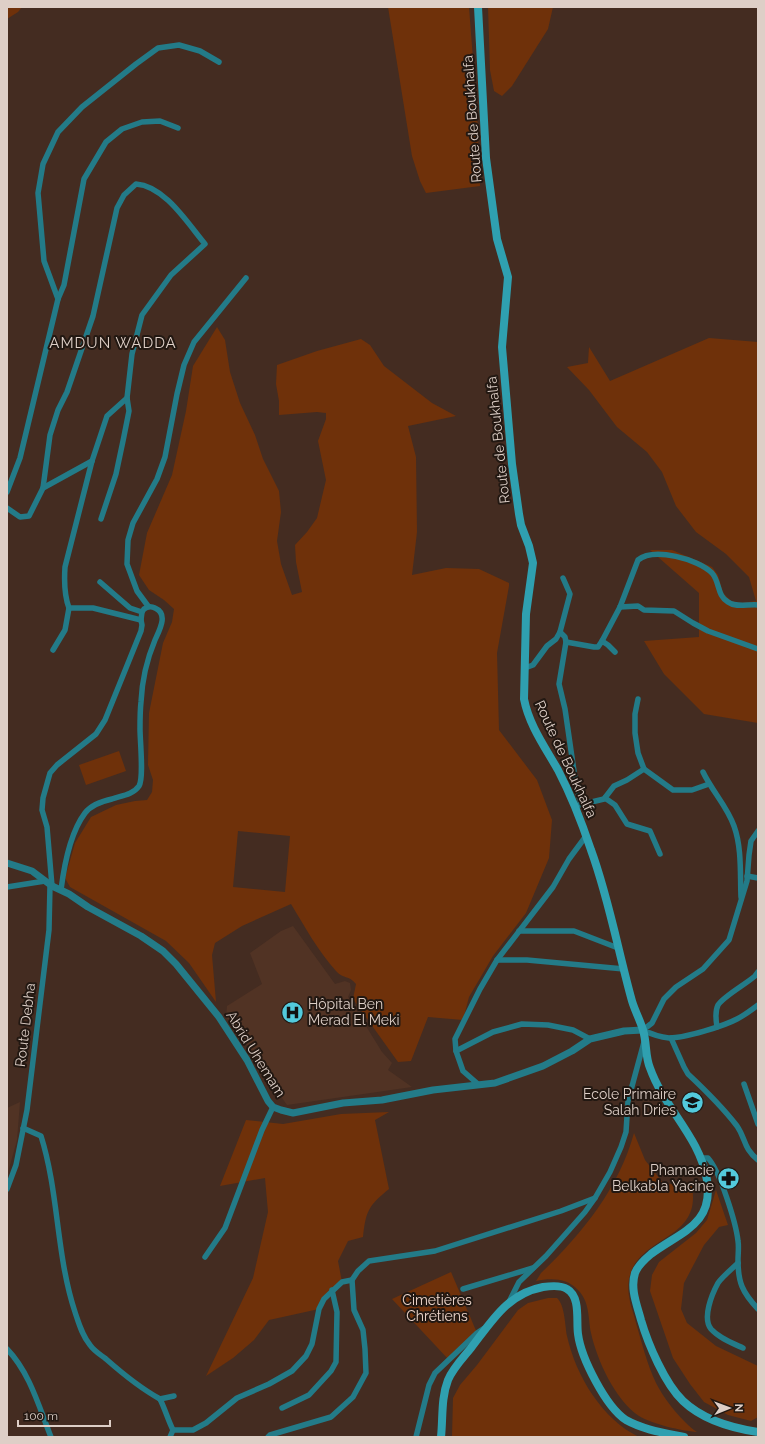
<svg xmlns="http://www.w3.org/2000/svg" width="765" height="1444" font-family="Raleway,sans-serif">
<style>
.built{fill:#513324}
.green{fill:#6f310a;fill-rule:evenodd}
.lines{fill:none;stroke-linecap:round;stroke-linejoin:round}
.minor{stroke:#237b88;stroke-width:5.5}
.tertiary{stroke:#237b88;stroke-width:7}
.secondary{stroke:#2fa0b0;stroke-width:8}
.labels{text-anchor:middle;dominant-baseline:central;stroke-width:4;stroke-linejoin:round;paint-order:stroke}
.street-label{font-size:14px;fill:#decfc7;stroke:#221812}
.poi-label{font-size:14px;fill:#decfc7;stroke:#221812;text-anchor:end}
.park-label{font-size:14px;fill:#efd7cc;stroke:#221812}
.neighbourhood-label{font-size:15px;letter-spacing:1px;fill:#decfc7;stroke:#221812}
</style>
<rect width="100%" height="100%" fill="#442c21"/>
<g class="built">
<polygon points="293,926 335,984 345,981 350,983 351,990 348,997 382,1052 392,1063 388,1070 412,1087 287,1105 259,1065 233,1022 226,1018 227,1006 262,984 250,953 281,931"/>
<polygon points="20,1102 17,1140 7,1176 7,1108"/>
</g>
<g class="green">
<polygon points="7,7 22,7 18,12 7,19"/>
<polygon points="388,7 469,7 477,112 480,186 426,193 420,181 412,156"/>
<polygon points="488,7 553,7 548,29 512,86 502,96 494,91 490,70"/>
<path d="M217,327L225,340L230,372L240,403L255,435L263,459L279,491L281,512L277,541L281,564L292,595L302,592L296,562L295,545L307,532L317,518L326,480L318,441L326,419V413L317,412L279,415V401L276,384L277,365L317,351L361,339L370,345L384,366L432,403L456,416L408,426L416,457L417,532L412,575L446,568L479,569L509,583V586L497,653L499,730L537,780L552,820L549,858L526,913L493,956L469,997L463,1020L428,1017L411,1061L398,1062L353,999L356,984C349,975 343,979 336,971C318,951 305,927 291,904L242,926L215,943L212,955L216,1002L189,963L166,941L70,887L65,878L75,843L91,817L116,805L135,801L147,800L152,792L153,780L148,765L149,713L163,643L172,622L174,609L164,600L149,590L139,575L147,533L172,475L186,411L193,366ZM238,831L290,836L285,892L233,887Z"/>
<polygon points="709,338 758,342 758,723 704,714 664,674 644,641 699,637 699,593 650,550 672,550 712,567 718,575 723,593 731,601 741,603 756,601 749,577 726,554 696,532 676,506 662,472 647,452 617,427 589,390 567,367 588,363 589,347 610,381"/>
<polygon points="119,751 126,771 86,785 79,765"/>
<path d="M389,1112L375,1120L389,1189C368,1206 366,1211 363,1237L348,1241L338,1261L342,1282L319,1309L269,1320L254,1340L233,1358L206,1376L253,1278L268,1212L265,1178L220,1186L246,1120L283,1124L341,1114Z"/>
<path d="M634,1133L645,1160L663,1183L677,1185L691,1182C705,1240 642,1234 630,1275C628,1281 628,1290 629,1296C630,1305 634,1314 636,1323C642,1343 647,1364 656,1383C664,1399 683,1423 697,1432C682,1431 652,1424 639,1416C615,1400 597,1360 591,1333C588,1318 590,1302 578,1290C567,1278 551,1278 536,1281L541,1273C582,1234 619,1188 634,1133Z"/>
<polygon points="716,1190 728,1225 719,1227 704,1245 684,1283 681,1309 687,1323 716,1346 758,1366 758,1417 751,1421 728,1415 704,1402 690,1384 673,1358 650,1291 652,1275 659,1262 696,1233 707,1220"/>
<polygon points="451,1272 477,1333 449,1360 392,1299"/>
<path d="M548,1298H557C565,1305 565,1326 567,1336C576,1376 602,1419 639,1437H452L453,1398L460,1385L477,1365L518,1310L528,1303Z"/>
</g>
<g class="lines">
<g class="minor">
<polyline points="58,299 44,261 38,193 43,164 58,132 82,107 136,64 158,48 179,45 200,51 219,62"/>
<path d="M127,398L107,416L92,461L65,567C64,582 64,595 69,608H93L141,620"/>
<path d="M43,488L50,435L58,410L67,392L93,316L117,208L124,195L136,184C165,186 188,224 205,244L171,275L142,315L132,354L127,398L129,411L123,441L116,474L101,519"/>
<polyline points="7,492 20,458 58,299 64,285 84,179 106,142 122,129 142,122 160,121 178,128"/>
<polyline points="7,508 20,517 29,516 43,488 92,461"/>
<polyline points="100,582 130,608 142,612"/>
<polyline points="148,606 137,591 127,564 128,540 133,523 157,479 165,457 177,394 184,365 194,342 246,278"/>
<polyline points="620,607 638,606 644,610 674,611 693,623 708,631 758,649"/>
<polyline points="560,632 570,594 563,578"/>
<path d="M602,641L620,607L638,560C654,547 698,559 712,573C720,582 717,596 728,602C736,608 748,604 758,605"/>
<polyline points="566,642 594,647 598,647 602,641 608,645 615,652"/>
<polyline points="53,650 65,630 69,608"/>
<polyline points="525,668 533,665 547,646 556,639 560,632 565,637 566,642 559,684 565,709 576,785 581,804"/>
<polyline points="638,699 635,714 635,733 638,753 644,769 673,790 692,790 709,784"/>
<path d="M703,772C712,791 727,806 734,826C742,848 740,875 741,897"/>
<polyline points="605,798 615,805 627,824 650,831 660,854"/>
<polyline points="579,805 604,799 614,786 627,780 644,769"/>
<path d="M758,831L751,841L749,855L747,881L729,940L703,969L676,987L664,999L652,1023L643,1030C651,1034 659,1037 669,1038C685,1038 724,1026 737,1019C745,1015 751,1010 758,1005"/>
<polyline points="747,876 758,878"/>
<path d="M52,886L47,827L42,810L43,798L50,773L57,765L96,734L105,720L141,631L142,625L141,620L142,612L144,609C148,606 151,606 155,608C169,614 159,631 155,640C147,659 142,681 141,702C140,711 140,720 140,729C140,741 144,778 139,786C133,795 120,796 112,799C103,801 91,805 85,813C70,833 64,866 61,890"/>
<polyline points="7,887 45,881"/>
<polyline points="519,931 574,931 618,948"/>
<polyline points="497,960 527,960 624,969"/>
<path d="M717,1027C716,1021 715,1011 718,1005C724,996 746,984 755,976L758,972"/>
<path d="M671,1038L684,1067L688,1074C704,1089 724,1109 737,1126C746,1139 743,1148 758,1160"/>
<polyline points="456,1051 493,1032 522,1024 548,1025 573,1030 590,1039"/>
<polyline points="744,1084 758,1124"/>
<polyline points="479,1085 463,1071 456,1051 455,1039 480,989 497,960 553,887 569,859 586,836"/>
<path d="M23,1128L41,1136C59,1193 56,1255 75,1312C79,1324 82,1335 90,1345C94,1351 101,1355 106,1359C123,1374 140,1388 160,1399L174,1396"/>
<path d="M701,1158H708C720,1171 736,1223 738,1241C739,1247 738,1254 738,1260C738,1282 742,1292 758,1309"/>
<polyline points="7,1189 16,1165 27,1110 49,930 50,885"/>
<polyline points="205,1257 225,1228 262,1130 273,1107"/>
<path d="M738,1263C732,1269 723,1276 718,1283C712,1294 702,1318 711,1329C719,1338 732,1343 743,1348"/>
<polyline points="463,1289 533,1268"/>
<polyline points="509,1302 519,1282 546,1256 585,1212 595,1198 610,1172 621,1147 626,1132 628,1101 644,1042"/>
<path d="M7,1349C30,1373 39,1407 51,1437"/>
<path d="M160,1399C165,1409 168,1420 173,1430L170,1437"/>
<polyline points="282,1408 309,1395 331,1371 336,1362 337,1312 332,1290"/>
<polyline points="173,1430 193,1430 206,1423 237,1398 269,1384 292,1371 306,1356 312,1344 319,1309 324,1299 342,1282 352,1280 358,1271 369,1261 435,1251 561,1211 595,1198"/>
<polyline points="268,1437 270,1435 331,1417 353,1397 366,1373 365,1349 363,1330 354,1310 352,1280"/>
<polyline points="416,1437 429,1385 435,1373 477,1333 483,1329"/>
</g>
<polyline class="tertiary" points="7,863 32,871 52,886 69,894 88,907 141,936 163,951 176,964 219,1017 247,1060 268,1101 273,1107 281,1110 293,1113 343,1103 382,1100 433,1090 495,1083 543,1066 572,1051 590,1039 624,1031 643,1030"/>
<g class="secondary">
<path d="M478,7L486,158L497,239L508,277L502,347L512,464L519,514L521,525L529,546L533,563L526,614L524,699C529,725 545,747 558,770C571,795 582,823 591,850C609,899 618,951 632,1001C635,1011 640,1020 643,1030C647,1043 645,1056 650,1068C664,1108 700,1137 707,1180C714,1225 680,1232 651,1254C645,1259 638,1265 635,1273C630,1289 637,1305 641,1320C648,1344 665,1384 683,1401C703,1420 731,1428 758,1432"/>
<path d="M441,1437C443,1418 441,1398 448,1380C453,1368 463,1358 471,1348C492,1321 507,1294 543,1287C550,1286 561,1285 567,1289C581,1297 576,1321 578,1334C581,1358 606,1407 626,1420C644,1430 665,1433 684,1437"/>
</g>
</g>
<defs>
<symbol id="hospital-disc" viewBox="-11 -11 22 22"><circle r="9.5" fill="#53cadc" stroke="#221812"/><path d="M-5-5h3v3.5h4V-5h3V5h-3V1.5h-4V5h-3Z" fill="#111"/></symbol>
<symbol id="school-disc" viewBox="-11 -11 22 22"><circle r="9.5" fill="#53cadc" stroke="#221812"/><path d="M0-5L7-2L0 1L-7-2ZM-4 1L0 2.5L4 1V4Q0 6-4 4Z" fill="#111"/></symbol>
<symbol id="pharmacy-disc" viewBox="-11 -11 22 22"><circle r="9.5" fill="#53cadc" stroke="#221812"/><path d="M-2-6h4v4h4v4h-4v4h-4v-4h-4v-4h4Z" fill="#111"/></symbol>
</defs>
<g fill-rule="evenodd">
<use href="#hospital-disc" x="280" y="1000" width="25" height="25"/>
<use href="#school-disc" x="680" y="1090" width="25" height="25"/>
<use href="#pharmacy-disc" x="716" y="1166" width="25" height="25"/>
</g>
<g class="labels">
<g class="street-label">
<text transform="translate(472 119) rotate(-94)">Route de Boukhalfa</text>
<text transform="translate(498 440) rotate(-96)">Route de Boukhalfa</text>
<text transform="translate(566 759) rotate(65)">Route de Boukhalfa</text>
<text transform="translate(25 1025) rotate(-83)">Route Debha</text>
<text transform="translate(256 1054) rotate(58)">Abrid Uhemam</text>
</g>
<g class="poi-label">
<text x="308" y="1004" text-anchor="start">Hôpital Ben<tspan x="308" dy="16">Merad El Meki</tspan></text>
<text x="676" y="1094">Ecole Primaire<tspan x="676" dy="16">Salah Dries</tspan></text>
<text x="714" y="1170">Phamacie<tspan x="714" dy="16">Belkabla Yacine</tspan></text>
</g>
<g class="park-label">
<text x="437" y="1300">Cimetières<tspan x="437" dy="16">Chrétiens</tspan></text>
</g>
<g class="neighbourhood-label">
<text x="113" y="343">AMDUN WADDA</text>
</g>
</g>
<rect width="765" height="1444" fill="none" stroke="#decfc7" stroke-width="16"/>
<g transform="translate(729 1408) rotate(89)" stroke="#221812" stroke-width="3" paint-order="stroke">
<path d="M0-3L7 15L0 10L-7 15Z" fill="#decfc7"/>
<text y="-6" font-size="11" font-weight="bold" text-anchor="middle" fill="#decfc7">N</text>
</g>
<path d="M18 1420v6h92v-6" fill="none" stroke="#decfc7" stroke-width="2"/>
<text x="24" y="1420" font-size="12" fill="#decfc7" stroke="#221812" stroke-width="3" paint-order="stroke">100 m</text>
</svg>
